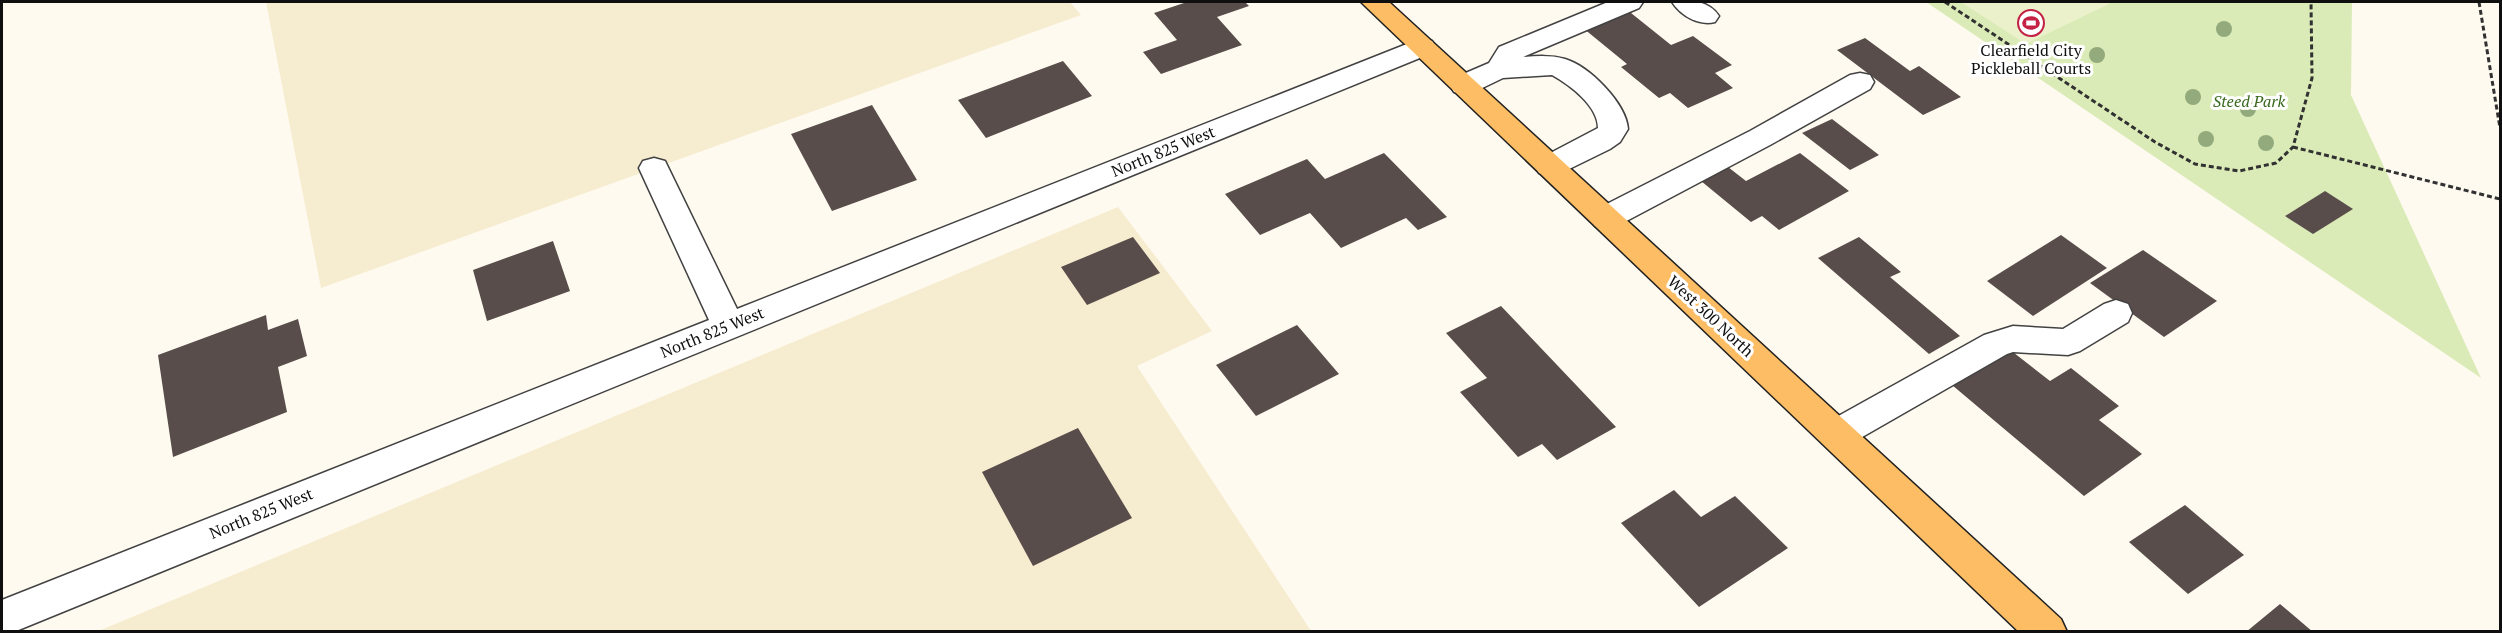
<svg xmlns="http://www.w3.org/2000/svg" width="2502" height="633" font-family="'PT Serif',serif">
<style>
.farmland{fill:#f6eccf}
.green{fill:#dbebb8}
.pitch{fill:#ebf2cb}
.building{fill:#584d4b}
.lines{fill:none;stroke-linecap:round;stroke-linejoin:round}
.minor-casing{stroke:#424242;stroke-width:3}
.major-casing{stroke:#202020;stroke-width:3}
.path{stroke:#313131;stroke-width:3;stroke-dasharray:5 3;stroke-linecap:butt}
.minor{fill:#fff;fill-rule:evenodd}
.major{fill:#fcbd64;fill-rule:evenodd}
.tree{fill:#92aa7c}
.labels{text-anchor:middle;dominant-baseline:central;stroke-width:6;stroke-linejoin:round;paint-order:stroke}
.poi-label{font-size:16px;fill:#0f0f0f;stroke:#fff}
.park-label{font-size:16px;font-style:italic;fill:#39691d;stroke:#fff}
.street-label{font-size:16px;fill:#0f0f0f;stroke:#fff}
</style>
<rect width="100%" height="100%" fill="#fffaf0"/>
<g class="farmland">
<polygon points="266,2 1070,2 1081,15 321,288"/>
<polygon points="1118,207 1212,331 1137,366 1311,631 96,632"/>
</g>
<polygon class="green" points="1926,2 2352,2 2351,95 2481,378"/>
<polygon class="pitch" points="1961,2 2113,2 2026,44"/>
<g class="building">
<polygon points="1187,2 1245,2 1249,6 1217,17 1242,45 1161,74 1143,52 1177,40 1154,13"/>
<polygon points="1626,9 1671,45 1693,36 1732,65 1715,73 1733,88 1688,108 1670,93 1659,98 1621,67 1627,64 1583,28"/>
<polygon points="1865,38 1910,71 1919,66 1961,97 1923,115 1837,50"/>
<polygon points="1063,61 1092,96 986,138 958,100"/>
<polygon points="872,105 917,180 832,211 791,134"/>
<polygon points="1832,119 1879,155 1850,170 1802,133"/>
<polygon points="1384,153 1447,217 1418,230 1406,218 1341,248 1310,213 1260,235 1225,194 1307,159 1325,179"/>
<polygon points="1800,153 1849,191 1779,230 1762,216 1751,222 1701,181 1728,167 1746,181"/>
<polygon points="2325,191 2353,209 2313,234 2285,216"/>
<polygon points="2061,235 2107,268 2033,316 1987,281"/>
<polygon points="1133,237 1160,273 1087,305 1061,267"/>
<polygon points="1859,237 1901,272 1890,277 1960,336 1929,354 1818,258"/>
<polygon points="553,241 570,291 487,321 473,270"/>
<polygon points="2143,250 2217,301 2164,337 2090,283"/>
<polygon points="1501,306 1616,427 1557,460 1542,444 1518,457 1460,392 1487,378 1446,333"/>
<polygon points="266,315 268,330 298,319 307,356 278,367 287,412 173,457 158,355"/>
<polygon points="1297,325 1339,374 1256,416 1216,365"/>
<polygon points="2009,349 2050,381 2071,368 2119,406 2099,420 2142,454 2084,496 1952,385"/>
<polygon points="1078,428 1132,518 1033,566 982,472"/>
<polygon points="1674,490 1701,517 1735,496 1788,548 1699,607 1621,523"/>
<polygon points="2185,505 2244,555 2188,594 2129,542"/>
<polygon points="2280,604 2313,632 2246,632"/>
</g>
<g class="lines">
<defs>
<g id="minor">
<path d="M1608,2H1643L1639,8L1523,57C1537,56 1551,55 1565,59C1589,66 1626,103 1628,129L1620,142L1610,149L1561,173L1550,176L1539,173L1535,166L1539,159L1598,128C1598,106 1570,85 1552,75L1503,78L1474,92L1464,94L1454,92L1450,85L1454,78L1489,63L1499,47Z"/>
<path d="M1672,2C1690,0 1708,0 1719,16L1715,22C1699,26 1681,16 1672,2Z"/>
<polygon points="1422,38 1432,41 1436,47 1432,53 16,631 2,632 2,600 709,320 639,168 643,161 654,158 665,161 737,309"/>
<polygon points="1860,73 1870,75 1874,82 1870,89 1770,145 1617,226 1606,229 1595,226 1591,218 1595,210 1750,131 1850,75"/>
<polygon points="2116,300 2128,304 2132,313 2128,322 2080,351 2068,355 2013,352 2007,354 1850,444 1837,449 1824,444 1819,434 1824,424 1984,335 2013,326 2063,329 2104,304"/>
</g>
<polygon id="major" points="1361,2 1389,2 2061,619 2067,632 2019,632"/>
</defs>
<use href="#minor" class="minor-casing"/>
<use href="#major" class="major-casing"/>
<g class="path">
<polyline points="1945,2 2155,142 2195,164 2239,171 2276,163 2293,147 2312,78 2311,2"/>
<polyline points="2479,2 2500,128"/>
<polyline points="2293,147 2500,199"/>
</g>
<use href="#minor" class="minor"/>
<use href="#major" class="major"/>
</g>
<g class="tree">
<circle cx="2224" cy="29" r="8"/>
<circle cx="2097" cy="55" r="8"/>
<circle cx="2193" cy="97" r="8"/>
<circle cx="2248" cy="109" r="8"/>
<circle cx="2206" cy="139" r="8"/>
<circle cx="2266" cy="143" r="8"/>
</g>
<defs>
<symbol id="stadium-ring" viewBox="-11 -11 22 22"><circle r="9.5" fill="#fff" stroke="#c32245" stroke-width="1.5"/><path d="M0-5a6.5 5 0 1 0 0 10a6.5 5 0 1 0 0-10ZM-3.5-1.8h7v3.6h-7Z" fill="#c32245"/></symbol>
</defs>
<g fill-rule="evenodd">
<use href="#stadium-ring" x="2016" y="8" width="30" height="30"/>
</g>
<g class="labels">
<g class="poi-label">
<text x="2031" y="50">Clearfield City<tspan x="2031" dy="18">Pickleball Courts</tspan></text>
</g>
<g class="park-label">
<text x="2249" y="101">Steed Park</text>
</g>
<g class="street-label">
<text transform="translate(1163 151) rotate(-22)">North 825 West</text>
<text transform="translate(1711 316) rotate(43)">West 300 North</text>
<text transform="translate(712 332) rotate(-22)">North 825 West</text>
<text transform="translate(261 513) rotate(-22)">North 825 West</text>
</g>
</g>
<rect width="2502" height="633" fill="none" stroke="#0f0f0f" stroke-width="6"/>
</svg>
